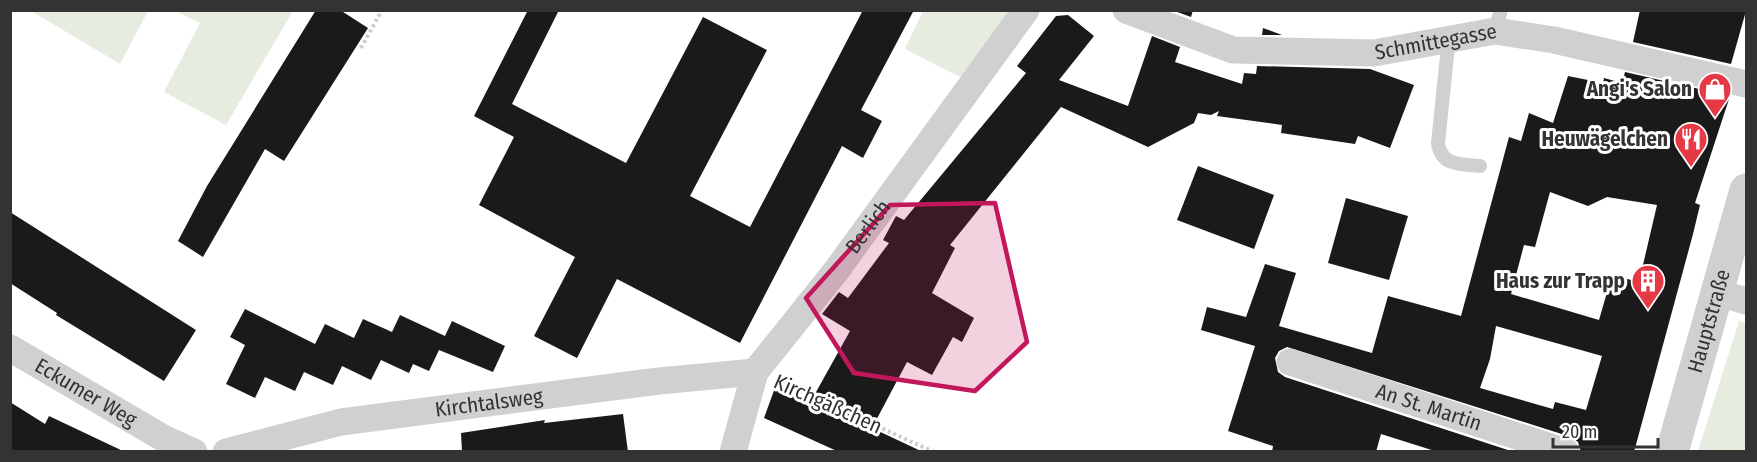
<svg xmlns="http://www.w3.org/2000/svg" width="1757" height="462" font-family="'Fira Sans Condensed',sans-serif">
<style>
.green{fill:#e6ecdf}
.building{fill:#1a1a1a;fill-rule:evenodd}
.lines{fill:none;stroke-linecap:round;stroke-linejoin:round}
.path{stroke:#cdcdcd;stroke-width:4;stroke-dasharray:3 3;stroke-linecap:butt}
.service{stroke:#d0d0d0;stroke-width:14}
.minor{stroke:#d0d0d0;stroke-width:27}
.tertiary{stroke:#d0d0d0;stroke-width:33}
.marked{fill:#c2185b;fill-opacity:0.2;stroke:#c2185b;stroke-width:4.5;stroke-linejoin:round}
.labels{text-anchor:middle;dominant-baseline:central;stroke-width:6;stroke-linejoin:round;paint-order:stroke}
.street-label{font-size:21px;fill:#333;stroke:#fff}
.poi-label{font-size:21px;font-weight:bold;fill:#333;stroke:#fff;text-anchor:end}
</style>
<rect width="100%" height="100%" fill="#fff"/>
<g class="green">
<polygon points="31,11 148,11 120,64"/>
<polygon points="175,11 293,11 226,125 164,92 200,23"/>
<polygon points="923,11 1016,11 964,79 905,49"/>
<polygon points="1739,321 1746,323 1746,451 1698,451"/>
</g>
<g class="building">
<polygon points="316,10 340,10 368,28 284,161 265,149 203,257 178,241 207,186"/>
<polygon points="528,10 559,10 512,104 626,163 703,17 767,50 690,196 750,227 863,10 914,10 861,110 882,121 863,158 842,146 740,343 617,279 577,358 534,336 575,257 479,205 514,137 474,116"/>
<polygon points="1172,10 1193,10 1191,17"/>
<polygon points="1640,10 1746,10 1746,11 1731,64 1633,42"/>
<polygon points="1068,15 1094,36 1059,80 1128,106 1152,36 1180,47 1175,62 1242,84 1244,73 1256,74 1257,66 1370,69 1414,85 1390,148 1358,136 1355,144 1281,133 1282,125 1217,116 1219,111 1211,115 1198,113 1194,123 1148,147 1061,107 950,245 955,248 932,293 974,318 962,342 953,337 932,375 907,362 872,428 923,452 839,452 764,418 776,385 811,401 850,331 822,314 839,292 848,298 889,243 883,240 896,216 904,220 1026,73 1017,66 1056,16"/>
<polygon points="1263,28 1282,35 1262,35"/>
<path d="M1625,72L1730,96L1695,203L1700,205L1693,234L1634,452H1581L1578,442L1571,437L1287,347L1279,351L1275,358L1278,372L1285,377L1514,452H1438L1381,434L1376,452H1272L1273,446L1228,431L1255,346L1201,330L1207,307L1246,317L1265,264L1296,273L1279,326L1372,353L1388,296L1461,316L1509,137L1521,141L1529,113L1553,123L1568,76L1603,83L1604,78L1622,83ZM1550,192L1588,206L1607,197L1657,205L1639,282L1612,275L1599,320L1511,294L1524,245L1535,247ZM1496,326L1602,356L1586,410L1555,402L1553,409L1480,388L1490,359Z"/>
<polygon points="1198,166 1274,195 1254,249 1177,220"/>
<polygon points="1346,198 1408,216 1389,280 1328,263"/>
<polygon points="10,212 196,330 164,381 56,315 57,313 10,283"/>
<polygon points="245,309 315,344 325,324 354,338 363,319 392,332 400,315 445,336 452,321 505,346 493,372 439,350 429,371 413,364 409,373 381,360 371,380 342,366 333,385 304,372 295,391 265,377 255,398 226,384 245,345 230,337"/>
<polygon points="10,402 45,424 49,416 125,452 10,452"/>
<polygon points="623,414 628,452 462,452 461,433 545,420 544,423"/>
</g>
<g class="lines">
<g class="path">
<polyline points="361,48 382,10"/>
<polyline points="784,384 934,452"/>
</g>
<g class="service">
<polyline points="1495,31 1501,10"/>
<path d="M1449,37L1438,143C1441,166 1460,164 1480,166"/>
</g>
<g class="minor">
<path id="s1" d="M1126,10L1233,50L1374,53L1495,31L1554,40L1746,84"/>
<polyline points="1719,293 1746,301"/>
<path id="s2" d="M10,348L163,438L194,452"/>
<path id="s3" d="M1290,362L1566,452"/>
<path id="s4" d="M226,452L341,422L659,381L755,372"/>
<path id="s5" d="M733,452L755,372L836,271L1026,10"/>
</g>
<path class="tertiary" id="s6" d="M1672,452L1746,190"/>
</g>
<path class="marked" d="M995,203L1027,342L975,391L854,373L806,298L890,205Z"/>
<defs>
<symbol id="shop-pin" viewBox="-11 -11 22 30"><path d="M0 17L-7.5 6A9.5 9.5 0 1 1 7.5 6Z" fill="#e63946" stroke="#fff"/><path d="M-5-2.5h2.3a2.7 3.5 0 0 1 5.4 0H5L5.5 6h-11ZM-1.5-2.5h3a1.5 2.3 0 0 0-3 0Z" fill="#fff"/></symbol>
<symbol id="restaurant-pin" viewBox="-11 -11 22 30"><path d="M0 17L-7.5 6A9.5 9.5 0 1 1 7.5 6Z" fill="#e63946" stroke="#fff"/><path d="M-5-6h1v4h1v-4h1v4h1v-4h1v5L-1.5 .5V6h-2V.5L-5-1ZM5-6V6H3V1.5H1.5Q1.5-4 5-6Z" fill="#fff"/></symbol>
<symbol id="building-pin" viewBox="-11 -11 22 30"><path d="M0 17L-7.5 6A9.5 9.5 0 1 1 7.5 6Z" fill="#e63946" stroke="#fff"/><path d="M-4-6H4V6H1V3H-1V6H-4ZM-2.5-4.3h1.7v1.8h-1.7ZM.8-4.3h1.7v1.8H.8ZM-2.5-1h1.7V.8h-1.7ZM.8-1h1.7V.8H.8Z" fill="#fff"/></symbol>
</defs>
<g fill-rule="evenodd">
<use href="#shop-pin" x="1696" y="70" width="38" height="52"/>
<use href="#restaurant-pin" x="1672" y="120" width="38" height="52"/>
<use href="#building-pin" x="1629" y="262" width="38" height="52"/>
</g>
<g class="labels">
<g class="street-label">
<text stroke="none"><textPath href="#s1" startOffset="318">Schmittegasse</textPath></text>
<text stroke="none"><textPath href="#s5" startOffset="267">Berlich</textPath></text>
<text stroke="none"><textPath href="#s6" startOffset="136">Hauptstraße</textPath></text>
<text stroke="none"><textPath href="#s2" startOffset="88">Eckumer Weg</textPath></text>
<text stroke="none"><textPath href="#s4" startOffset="268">Kirchtalsweg</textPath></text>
<text transform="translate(828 404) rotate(24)">Kirchgäßchen</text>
<text stroke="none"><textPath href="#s3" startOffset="146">An St. Martin</textPath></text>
</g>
<g class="poi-label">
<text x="1692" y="89">Angi's Salon</text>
<text x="1668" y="139">Heuwägelchen</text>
<text x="1625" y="281">Haus zur Trapp</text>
</g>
</g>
<rect width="1757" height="462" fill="none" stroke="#333333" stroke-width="24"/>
<path d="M1553 438v9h105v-9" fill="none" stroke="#333333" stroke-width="3"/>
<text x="1562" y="438" font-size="18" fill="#333333" stroke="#ffffff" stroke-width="4.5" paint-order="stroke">20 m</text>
</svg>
